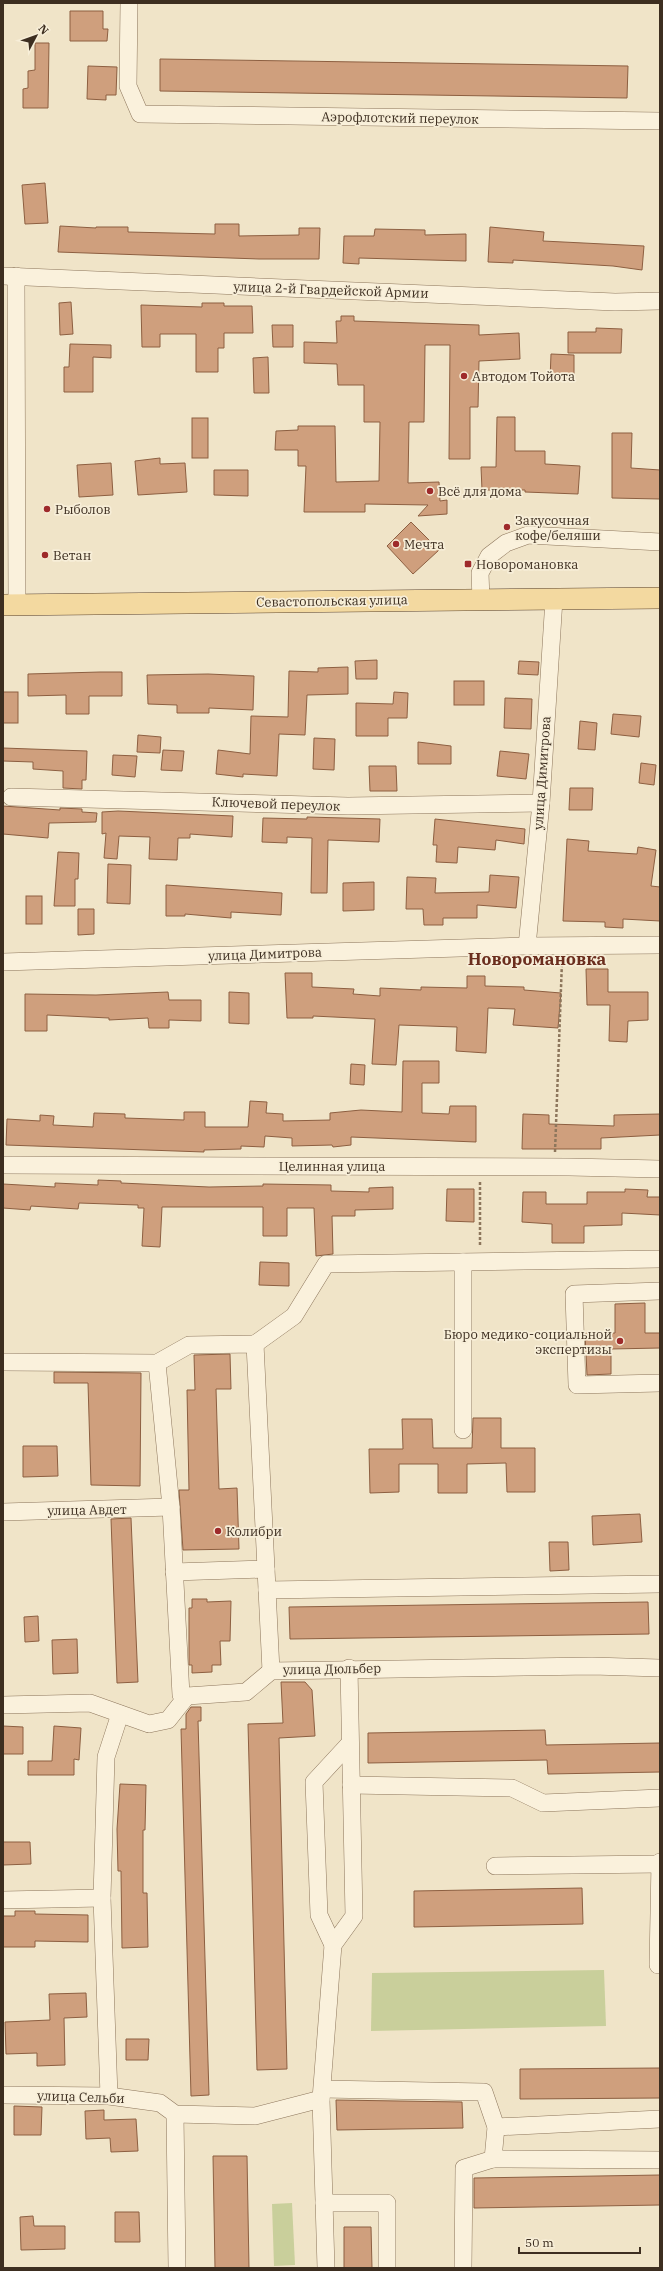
<svg xmlns="http://www.w3.org/2000/svg" width="663" height="2271" font-family="'IBM Plex Serif',serif">
<style>
.green{fill:#c9cf9b}
.building{fill:#cf9f7d;stroke:#8d5f41}
.lines{fill:none;stroke-linecap:round;stroke-linejoin:round}
.minor-casing{stroke:#8d765c;stroke-width:18}
.major-casing{stroke:#5b4430;stroke-width:22}
.path{stroke:#8d765c;stroke-width:2.5;stroke-dasharray:3 2;stroke-linecap:butt}
.minor{stroke:#faf1dc;stroke-width:17}
.major{stroke:#f3d9a0;stroke-width:21}
.poi-dot{fill:#9e2a2b;stroke:#f7eed8;stroke-width:1.5}
.labels{text-anchor:middle;dominant-baseline:central;stroke-width:3.5;stroke-linejoin:round;paint-order:stroke}
.street-label{font-size:13px;fill:#3d2e20;stroke:#f7eed8}
.poi-label{font-size:13px;fill:#3d2e20;stroke:#f7eed8;text-anchor:start}
.district-label{font-size:17px;font-weight:bold;fill:#6b2e1e;stroke:#f7eed8}
</style>
<rect width="100%" height="100%" fill="#f0e4c8"/>
<g class="green">
<polygon points="604,1970 606,2026 371,2031 372,1973"/>
<polygon points="292,2203 295,2265 274,2266 272,2204"/>
</g>
<g class="building">
<polygon points="70,11 103,11 103,29 108,29 107,41 70,41"/>
<polygon points="35,43 49,43 48,108 23,108 23,89 28,88 28,71 35,70"/>
<polygon points="160,59 628,66 627,98 160,91"/>
<polygon points="88,66 117,67 116,95 106,95 106,100 87,99"/>
<polygon points="45,183 48,223 25,224 22,185"/>
<polygon points="215,224 239,224 239,236 299,235 299,228 320,228 319,259 259,259 58,252 60,226 96,228 96,227 128,227 128,232 215,234"/>
<polygon points="490,227 544,232 543,241 644,246 642,270 613,266 513,260 513,263 488,262"/>
<polygon points="375,229 425,230 425,235 466,234 466,261 359,258 359,264 343,263 344,236 374,236"/>
<polygon points="71,302 73,334 60,335 59,303"/>
<polygon points="202,303 224,303 224,306 252,306 253,333 224,333 224,348 218,348 218,372 196,372 196,334 160,334 160,347 142,347 141,305 202,307"/>
<polygon points="341,316 354,316 354,321 479,325 479,335 519,333 520,359 479,361 478,407 470,407 470,459 449,459 450,345 425,345 424,422 409,422 408,483 439,482 440,501 447,500 447,514 418,516 428,505 365,504 365,512 304,512 306,466 298,466 298,450 275,450 276,431 298,430 298,426 335,426 336,482 379,481 380,422 364,422 364,385 338,385 337,364 304,363 304,342 337,343 336,321 341,321"/>
<polygon points="272,325 293,325 293,347 273,347"/>
<polygon points="596,328 622,329 621,353 568,353 568,332 596,332"/>
<polygon points="70,344 111,345 111,358 93,357 93,392 64,392 64,367 69,367"/>
<polygon points="551,354 574,355 574,381 550,380"/>
<polygon points="268,357 269,393 254,393 253,358"/>
<polygon points="497,417 515,417 515,451 545,451 545,464 580,466 578,494 525,492 525,490 482,490 481,467 496,467"/>
<rect x="192" y="418" width="16" height="40"/>
<polygon points="612,433 632,433 631,468 660,470 660,499 612,498"/>
<polygon points="160,458 160,464 185,463 187,492 138,495 135,461"/>
<polygon points="111,463 113,495 79,497 77,465"/>
<polygon points="214,470 248,470 248,496 214,495"/>
<polygon points="411,522 439,550 413,574 387,546"/>
<polygon points="377,660 377,679 356,679 355,661"/>
<polygon points="519,661 539,662 538,675 518,674"/>
<polygon points="348,667 348,694 307,695 305,735 279,734 277,776 243,774 243,777 216,774 218,750 250,754 251,716 288,717 289,671 318,672 318,668"/>
<polygon points="100,672 122,672 122,696 89,696 89,714 66,714 66,695 28,696 28,674"/>
<polygon points="208,674 254,676 253,710 209,708 209,713 177,713 177,705 148,704 147,675"/>
<rect x="454" y="681" width="30" height="24"/>
<rect x="3" y="692" width="15" height="31"/>
<polygon points="394,692 408,693 407,718 388,718 388,736 356,736 356,703 393,704"/>
<polygon points="505,698 532,699 531,729 504,728"/>
<polygon points="613,714 641,716 639,737 611,734"/>
<polygon points="580,721 597,723 595,750 578,749"/>
<polygon points="138,735 161,737 160,753 137,752"/>
<polygon points="314,738 335,739 334,770 313,769"/>
<polygon points="418,742 451,746 451,764 418,764"/>
<polygon points="3,748 87,751 86,780 82,780 82,789 63,788 63,771 33,769 33,762 3,761"/>
<polygon points="163,750 184,751 182,771 161,770"/>
<polygon points="500,751 529,754 526,779 497,776"/>
<polygon points="113,755 137,756 135,777 112,775"/>
<polygon points="641,763 656,765 654,785 639,783"/>
<polygon points="369,766 396,766 397,791 370,791"/>
<polygon points="570,788 593,788 592,810 569,810"/>
<polygon points="3,806 60,810 60,808 82,809 82,812 97,813 96,822 49,823 48,838 3,834"/>
<polygon points="118,811 233,816 232,837 190,834 190,838 178,838 177,860 149,859 150,837 119,836 117,859 104,858 106,833 102,834 102,812"/>
<polygon points="307,817 380,819 379,842 328,840 327,893 311,893 312,838 287,837 287,843 262,842 263,818 307,819"/>
<polygon points="435,819 525,829 524,844 496,840 495,850 458,847 457,863 436,862 437,845 433,845"/>
<polygon points="567,839 589,841 588,851 637,854 638,847 656,850 651,886 660,887 660,921 623,919 623,928 605,927 605,922 563,921"/>
<polygon points="58,852 79,853 78,879 75,879 75,906 54,906"/>
<polygon points="108,864 131,865 130,904 107,903"/>
<polygon points="490,875 519,877 516,908 477,905 477,918 443,918 443,925 424,925 423,909 406,909 407,877 436,878 435,893 489,892"/>
<polygon points="374,882 374,910 343,911 343,883"/>
<polygon points="166,885 282,893 281,915 231,912 231,918 185,914 185,916 166,916"/>
<rect x="26" y="896" width="16" height="28"/>
<polygon points="78,909 94,909 94,934 78,935"/>
<polygon points="586,969 608,969 608,992 648,992 648,1020 628,1021 627,1042 609,1041 610,1005 587,1005"/>
<polygon points="285,973 312,973 312,987 354,989 353,994 380,996 380,988 421,990 421,987 467,988 467,976 485,976 485,986 524,987 524,990 561,993 558,1028 513,1025 515,1009 488,1008 486,1053 456,1051 457,1027 399,1025 396,1065 372,1064 375,1019 313,1016 313,1018 287,1018"/>
<polygon points="168,992 169,1000 201,1000 201,1021 169,1020 169,1028 149,1028 148,1018 109,1020 109,1018 47,1015 47,1031 25,1031 25,994 96,995"/>
<polygon points="229,992 249,993 249,1024 229,1023"/>
<polygon points="403,1061 439,1061 439,1083 422,1083 422,1113 449,1114 450,1106 476,1106 476,1142 351,1137 351,1145 333,1147 332,1145 292,1146 292,1138 265,1136 264,1147 241,1146 241,1149 204,1150 204,1152 6,1145 7,1119 40,1121 40,1115 54,1116 53,1125 93,1127 94,1113 125,1114 125,1118 184,1120 184,1112 205,1112 205,1127 248,1127 250,1101 267,1102 266,1113 283,1114 283,1121 330,1120 330,1113 361,1110 402,1112"/>
<polygon points="351,1064 365,1065 364,1085 350,1084"/>
<polygon points="523,1114 549,1115 549,1124 614,1126 614,1115 660,1114 660,1135 601,1138 601,1149 522,1149"/>
<polygon points="98,1180 121,1181 121,1183 209,1187 263,1186 263,1184 331,1185 331,1191 369,1192 369,1188 393,1187 393,1209 355,1210 355,1216 332,1216 333,1254 316,1256 314,1208 287,1208 287,1236 263,1236 263,1207 162,1207 160,1247 142,1246 144,1208 138,1208 138,1205 79,1203 78,1209 31,1206 30,1210 3,1208 3,1184 55,1187 55,1183 98,1185"/>
<polygon points="447,1189 474,1189 474,1222 446,1221"/>
<polygon points="625,1189 648,1190 647,1197 660,1197 660,1215 622,1213 622,1225 584,1226 584,1243 552,1243 552,1224 522,1222 523,1192 546,1192 546,1204 587,1204 587,1192 625,1192"/>
<polygon points="260,1262 289,1263 289,1286 259,1285"/>
<polygon points="645,1303 645,1333 660,1333 660,1348 611,1349 611,1374 587,1375 585,1333 615,1333 615,1304"/>
<polygon points="230,1354 231,1389 216,1389 219,1489 237,1488 239,1549 183,1550 179,1490 189,1490 187,1390 195,1390 194,1355"/>
<polygon points="54,1372 141,1373 140,1486 91,1485 88,1383 54,1383"/>
<polygon points="473,1418 501,1418 501,1448 535,1448 535,1492 507,1492 506,1463 467,1464 467,1493 438,1493 438,1464 399,1464 399,1492 370,1493 369,1449 403,1449 402,1419 432,1419 433,1448 472,1448"/>
<polygon points="23,1446 57,1446 58,1476 23,1477"/>
<polygon points="640,1514 642,1542 593,1545 592,1516"/>
<polygon points="131,1518 138,1682 117,1683 111,1519"/>
<polygon points="549,1542 568,1542 569,1570 550,1571"/>
<polygon points="192,1599 207,1599 207,1602 231,1601 230,1641 220,1641 221,1665 212,1665 212,1672 192,1673 192,1665 189,1665 189,1608 192,1608"/>
<polygon points="648,1602 649,1634 290,1639 289,1607"/>
<polygon points="38,1616 39,1641 25,1642 24,1617"/>
<polygon points="77,1639 78,1673 53,1674 52,1640"/>
<polygon points="281,1682 305,1682 312,1690 315,1736 279,1738 287,2069 257,2070 248,1724 283,1723"/>
<polygon points="191,1707 201,1707 201,1721 198,1721 209,2095 191,2096 181,1729 186,1729 186,1714"/>
<polygon points="3,1726 23,1727 23,1754 3,1754"/>
<polygon points="54,1726 81,1728 79,1760 74,1759 74,1775 28,1775 28,1761 52,1761"/>
<polygon points="545,1730 546,1745 660,1743 660,1772 548,1774 547,1760 368,1763 368,1733"/>
<polygon points="120,1784 146,1785 145,1830 143,1830 143,1893 147,1893 148,1947 122,1948 121,1871 118,1871 117,1829"/>
<polygon points="3,1842 30,1842 31,1864 3,1865"/>
<polygon points="582,1888 583,1924 414,1927 414,1891"/>
<polygon points="15,1911 35,1911 35,1914 88,1915 88,1942 35,1941 35,1947 3,1947 3,1916 15,1916"/>
<polygon points="86,1993 87,2017 64,2018 65,2065 37,2066 37,2053 6,2054 5,2022 50,2020 49,1994"/>
<polygon points="126,2039 149,2039 148,2060 126,2060"/>
<polygon points="660,2068 660,2098 520,2099 520,2069"/>
<polygon points="336,2100 462,2102 463,2128 337,2130"/>
<polygon points="14,2106 42,2107 41,2135 14,2135"/>
<polygon points="104,2110 104,2120 136,2119 138,2151 111,2152 110,2138 86,2139 85,2111"/>
<polygon points="213,2156 247,2156 249,2268 215,2268"/>
<polygon points="660,2175 660,2205 474,2208 474,2178"/>
<polygon points="115,2212 139,2212 140,2242 115,2242"/>
<polygon points="33,2216 34,2226 65,2226 65,2249 21,2250 20,2217"/>
<polygon points="344,2227 371,2227 372,2268 344,2268"/>
</g>
<g class="lines">
<defs>
<g id="minor">
<polyline points="129,3 128,86 140,114 660,121"/>
<polyline points="3,276 615,302 660,301"/>
<polyline points="16,276 17,605"/>
<polyline points="481,600 480,573 489,556 506,543 528,535 660,542"/>
<polyline points="11,797 348,806 541,803"/>
<polyline points="527,946 541,803 554,599"/>
<polyline points="3,962 527,946 660,945"/>
<polyline points="3,1165 569,1167 660,1169"/>
<polyline points="660,1291 574,1294 577,1385 660,1383"/>
<polyline points="255,1344 294,1316 326,1264 660,1259"/>
<polyline points="3,1362 157,1363 189,1345 255,1344 271,1671"/>
<polyline points="157,1363 171,1507 181,1695 187,1696"/>
<polyline points="463,1430 463,1262"/>
<polyline points="3,1512 171,1507"/>
<polyline points="174,1572 266,1569"/>
<polyline points="267,1590 660,1584"/>
<polyline points="3,1705 90,1703 149,1724 168,1720 187,1696 246,1692 271,1671 592,1666 660,1668"/>
<polyline points="351,1785 512,1788 543,1803 660,1798"/>
<polyline points="495,1866 660,1864"/>
<polyline points="3,1900 102,1898"/>
<polyline points="333,1945 319,1915 314,1782 350,1743"/>
<polyline points="658,1965 660,1862"/>
<polyline points="323,2089 484,2092 496,2127 493,2159 464,2168 463,2268"/>
<polyline points="3,2095 109,2096 160,2103 175,2114 255,2116 321,2099"/>
<polyline points="109,2096 102,1898 106,1757 120,1714"/>
<polyline points="175,2114 177,2268"/>
<polyline points="496,2127 660,2119"/>
<polyline points="493,2159 660,2160"/>
<polyline points="324,2203 387,2203 387,2268"/>
<polyline points="326,2268 321,2099 333,1945 354,1916 349,1668"/>
</g>
<polyline id="major" points="3,605 660,598"/>
</defs>
<use href="#minor" class="minor-casing"/>
<use href="#major" class="major-casing"/>
<g class="path">
<polyline points="555,1152 562,961"/>
<polyline points="480,1182 480,1247"/>
</g>
<use href="#minor" class="minor"/>
<use href="#major" class="major"/>
</g>
<g class="poi-dot">
<circle cx="464" cy="376" r="4"/>
<circle cx="430" cy="491" r="4"/>
<circle cx="47" cy="509" r="4"/>
<circle cx="507" cy="527" r="4"/>
<circle cx="396" cy="544" r="4"/>
<circle cx="45" cy="555" r="4"/>
<rect x="464" y="560" width="8" height="8" rx="2"/>
<circle cx="620" cy="1341" r="4"/>
<circle cx="218" cy="1531" r="4"/>
</g>
<g class="labels">
<g class="street-label">
<text transform="translate(400 118) rotate(1)">Аэрофлотский переулок</text>
<text transform="translate(331 290) rotate(2)">улица 2-й Гвардейской Армии</text>
<text transform="translate(332 601) rotate(-1)">Севастопольская улица</text>
<text transform="translate(542 773) rotate(-86)">улица Димитрова</text>
<text transform="translate(276 804) rotate(2)">Ключевой переулок</text>
<text transform="translate(265 954) rotate(-2)">улица Димитрова</text>
<text x="332" y="1166">Целинная улица</text>
<text transform="translate(87 1510) rotate(-1)">улица Авдет</text>
<text transform="translate(332 1669) rotate(-1)">улица Дюльбер</text>
<text transform="translate(81 2097) rotate(2)">улица Сельби</text>
</g>
<g class="poi-label">
<text x="472" y="376">Автодом Тойота</text>
<text x="438" y="491">Всё для дома</text>
<text x="55" y="509">Рыболов</text>
<text x="515" y="520">Закусочная<tspan x="515" dy="15">кофе/беляши</tspan></text>
<text x="404" y="544">Мечта</text>
<text x="53" y="555">Ветан</text>
<text x="476" y="564">Новоромановка</text>
<text x="612" y="1334" text-anchor="end">Бюро медико-социальной<tspan x="612" dy="15">экспертизы</tspan></text>
<text x="226" y="1531">Колибри</text>
</g>
<g class="district-label">
<text x="537" y="959">Новоромановка</text>
</g>
</g>
<rect width="663" height="2271" fill="none" stroke="#3d2e20" stroke-width="8"/>
<g transform="translate(36 36) rotate(49)" stroke="#f7eed8" stroke-width="3" paint-order="stroke">
<path d="M0-3L7 15L0 10L-7 15Z" fill="#3d2e20"/>
<text y="-6" font-size="11" font-weight="bold" text-anchor="middle" fill="#3d2e20">N</text>
</g>
<path d="M519 2247v6h121v-6" fill="none" stroke="#3d2e20" stroke-width="2"/>
<text x="525" y="2247" font-size="12" fill="#3d2e20" stroke="#f7eed8" stroke-width="3" paint-order="stroke">50 m</text>
</svg>
